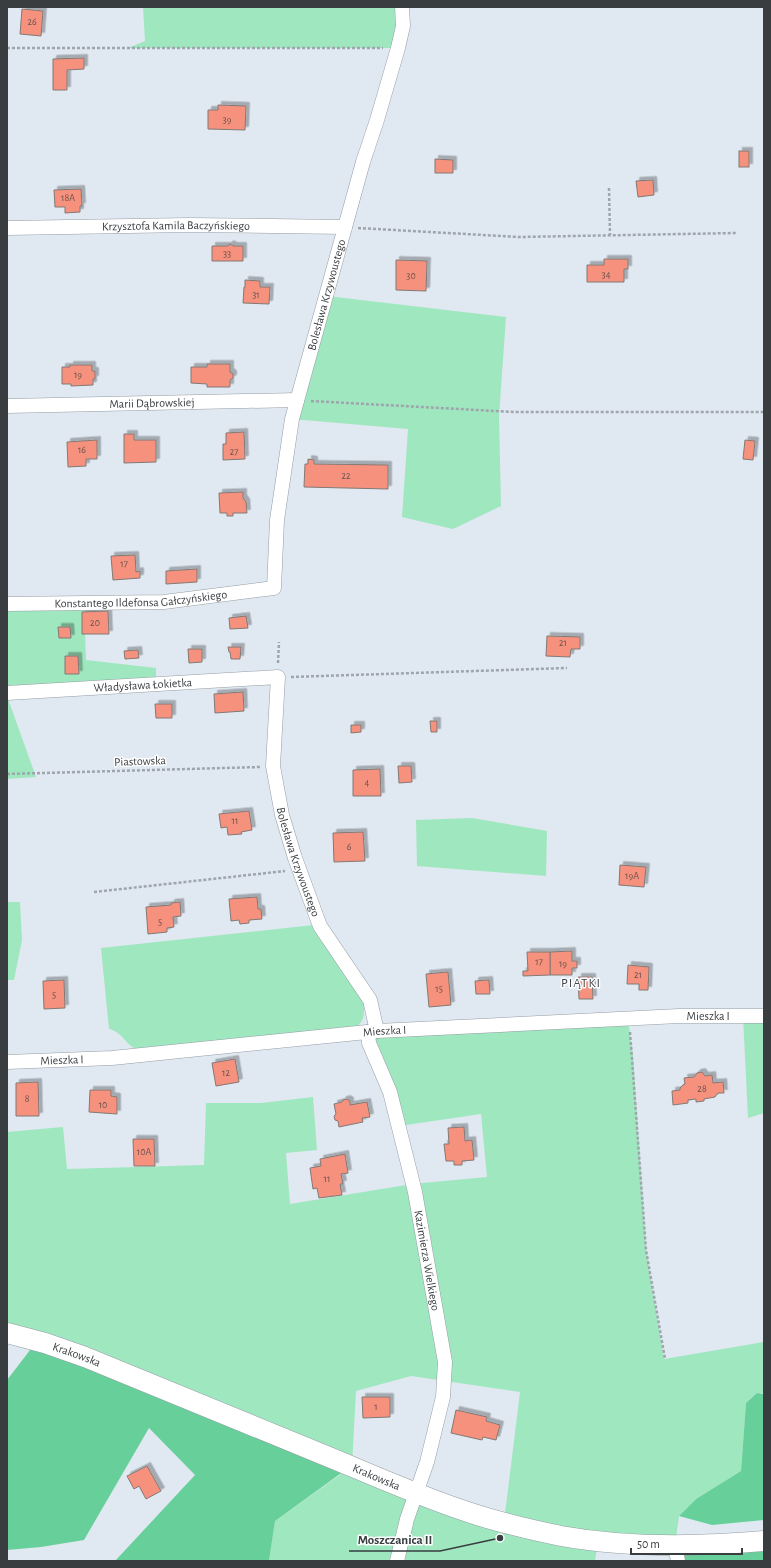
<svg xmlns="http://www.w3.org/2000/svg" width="771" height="1568" font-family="'Alegreya Sans',sans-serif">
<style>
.green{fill:#9fe7bf;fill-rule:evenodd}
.forest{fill:#67d09a}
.building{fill:#f5917c;stroke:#837875;filter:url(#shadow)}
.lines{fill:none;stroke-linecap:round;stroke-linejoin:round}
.street-casing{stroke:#959da5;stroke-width:15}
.secondary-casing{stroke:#959da5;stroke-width:21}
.path{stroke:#9ea5ac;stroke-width:2.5;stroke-dasharray:3 2;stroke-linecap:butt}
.street{stroke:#fff;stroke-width:14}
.secondary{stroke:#fff;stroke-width:20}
.labels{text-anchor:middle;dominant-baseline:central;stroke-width:3;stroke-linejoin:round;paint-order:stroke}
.number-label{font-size:10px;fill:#68524f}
.street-label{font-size:12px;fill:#393d40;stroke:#fff}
.neighbourhood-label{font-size:13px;letter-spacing:1px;fill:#3d444b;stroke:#fff}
.leader{fill:none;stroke:#393d40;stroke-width:1.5}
.callout-dot{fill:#393d40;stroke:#fff;stroke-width:1.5}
.callout-label{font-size:13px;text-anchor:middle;font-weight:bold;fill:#393d40;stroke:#fff;stroke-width:3;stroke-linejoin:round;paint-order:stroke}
</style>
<defs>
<filter id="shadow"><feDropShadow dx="3.5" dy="-3.5" stdDeviation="0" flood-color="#0004"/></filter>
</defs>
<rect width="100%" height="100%" fill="#e0e8f1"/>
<g class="green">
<polygon points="143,7 402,7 398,48 128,48 145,41"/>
<polygon points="327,296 506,317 499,416 501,506 453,529 402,517 408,429 292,419"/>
<polygon points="84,603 86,660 156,668 156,684 7,693 7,604"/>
<polygon points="7,696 36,777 7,779"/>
<polygon points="472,818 547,831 546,876 417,866 416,820"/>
<polygon points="7,902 20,902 22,940 14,980 7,980"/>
<path d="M314,925L364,1003C364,1015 365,1022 354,1028L137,1049C125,1045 124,1033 109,1029L101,948Z"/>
<polygon points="764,1014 764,1113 748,1118 743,1016"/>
<path d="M628,1019L633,1056L646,1250L664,1359L764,1342V1393H757L746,1403L741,1471L696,1499L679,1516L675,1546L598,1541L595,1561H269L275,1521L351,1467L7,1334V1132L63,1127L67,1169L204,1165L206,1103H261L313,1097L317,1150L286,1153L290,1204L412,1184L487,1177L481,1114L399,1126L369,1043L377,1031ZM411,1376L520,1392L504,1522L352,1466L356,1391Z"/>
</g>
<g class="forest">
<polygon points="37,1341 351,1466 275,1521 269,1561 115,1561 195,1475 149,1428 84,1540 41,1547 7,1550 7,1380"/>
<polygon points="757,1393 764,1394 764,1520 712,1525 679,1516 696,1499 741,1471 746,1403"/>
<polygon points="764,1541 764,1561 678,1561 675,1546"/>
</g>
<g class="building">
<polygon points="22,9 43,11 41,36 20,34"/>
<polygon points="84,58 84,69 67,70 67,90 53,90 53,59"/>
<polygon points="218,105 246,106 245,130 208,129 208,110 218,110"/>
<rect x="739" y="151" width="10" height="16"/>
<polygon points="435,159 453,160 453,173 435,173"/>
<polygon points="653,180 654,195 638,197 636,181"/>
<polygon points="81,189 82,206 80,206 80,212 65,213 65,207 55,207 54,190"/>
<polygon points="230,244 234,246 243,246 243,261 212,261 212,246 228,246"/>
<polygon points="604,259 628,259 628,269 624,269 624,282 587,282 587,265 604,265"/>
<polygon points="396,260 427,261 426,291 396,290"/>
<polygon points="245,280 260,281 260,287 270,287 269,304 243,303 244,287 245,287"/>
<polygon points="207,364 230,364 230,372 233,374 233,378 230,380 230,387 207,387 207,384 191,383 191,367 207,367"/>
<polygon points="70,365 92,365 92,371 95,371 95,379 93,379 93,385 71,386 71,384 62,384 62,367 70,367"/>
<polygon points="244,432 245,459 223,460 223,444 226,444 226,433"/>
<polygon points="124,434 134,434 134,440 156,440 156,462 124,463"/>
<polygon points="97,440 97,459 86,459 86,466 68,467 67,442"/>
<polygon points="745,440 755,441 753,460 743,459"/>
<polygon points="308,459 314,460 314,464 388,465 388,489 304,487 305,464 308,464"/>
<polygon points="243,492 243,498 246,502 247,513 233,513 233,516 227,516 227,513 220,513 219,493"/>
<polygon points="135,555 136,572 140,571 140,578 113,580 111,556"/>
<polygon points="197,569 197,582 166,584 166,571"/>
<polygon points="108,611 109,634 82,634 82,612"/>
<polygon points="246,616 248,628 230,629 229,618"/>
<polygon points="58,627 70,627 71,638 59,638"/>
<polygon points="547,636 580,637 580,649 571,649 570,657 546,656"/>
<polygon points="228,647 241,647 240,659 231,659 230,652 229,652"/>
<polygon points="188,649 202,649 202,662 189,663"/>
<polygon points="138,650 139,658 125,659 124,651"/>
<polygon points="65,656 78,656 79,674 65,674"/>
<polygon points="243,692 244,711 215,713 214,694"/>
<polygon points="155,704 172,704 172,718 156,718"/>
<polygon points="430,721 437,721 437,732 431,732"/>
<polygon points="351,725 361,725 361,732 351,733"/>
<polygon points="398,766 411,766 412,782 399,783"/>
<polygon points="380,769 381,796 353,796 353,770"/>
<polygon points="249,811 252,830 241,832 242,834 228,835 227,827 221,828 219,814"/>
<polygon points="363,832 365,861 334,862 333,833"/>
<polygon points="620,865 646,867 644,887 619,885"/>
<polygon points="257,897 258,909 261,909 262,919 249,920 249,923 240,924 239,920 231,921 229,899"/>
<polygon points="180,902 181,916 173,917 174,927 167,928 167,932 148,934 146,907 171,905 171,903"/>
<polygon points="572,951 572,961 577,961 577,968 572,968 572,975 550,975 550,952"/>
<polygon points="527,952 550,952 550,975 523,976 523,971 528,971"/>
<polygon points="628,965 649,967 648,990 639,990 639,984 627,984"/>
<polygon points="448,972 451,1005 429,1007 426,974"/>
<polygon points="578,977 592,977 593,999 579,999"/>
<polygon points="64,980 65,1008 44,1009 43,981"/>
<polygon points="489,980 490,994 476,994 475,981"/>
<polygon points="235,1059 239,1082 216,1086 212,1063"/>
<polygon points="702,1072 705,1076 712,1075 713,1083 723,1082 724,1093 718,1093 715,1097 704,1099 704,1101 696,1102 696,1099 688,1100 688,1103 673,1105 672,1091 680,1090 680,1088 683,1085 685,1084 684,1078 694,1077 697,1073"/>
<polygon points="38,1082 39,1116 16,1116 16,1083"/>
<polygon points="90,1090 111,1090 111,1096 117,1097 117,1114 89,1112"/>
<polygon points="347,1099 350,1101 350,1105 367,1102 370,1117 362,1118 363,1122 339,1127 338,1121 335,1120 334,1116 336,1114 334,1104 342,1102 343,1100"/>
<polygon points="464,1127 465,1141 472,1140 474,1160 462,1161 462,1165 454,1165 454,1161 446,1161 444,1144 449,1144 448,1128"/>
<polygon points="133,1139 154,1139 155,1166 134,1166"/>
<polygon points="345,1154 348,1173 341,1174 343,1184 340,1184 342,1195 319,1198 317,1188 313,1189 310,1168 321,1166 320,1159"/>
<polygon points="362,1397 390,1397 390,1417 363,1418"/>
<polygon points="456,1410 487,1417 486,1421 500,1425 496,1440 483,1437 482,1440 451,1433"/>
<polygon points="147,1466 161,1491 146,1499 139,1486 134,1489 127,1476"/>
</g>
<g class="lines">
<defs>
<g id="street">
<path id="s1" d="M7,228L189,225L345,227"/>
<path id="s2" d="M7,406L297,400"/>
<path id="s3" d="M7,604L164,602L274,588L277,520L292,419L363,162L377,120L398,48L403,26L402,7"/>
<path id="s4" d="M7,693L278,677L273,766L282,815L295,858L320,926L370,1000L377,1031"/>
<path id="s5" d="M368,1032L369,1043L390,1092L415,1192L445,1362L443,1397L427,1462L407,1519L397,1561"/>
<path id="s6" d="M7,1062L112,1058L377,1031L679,1016H764"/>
<polyline points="675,1546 678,1561"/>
</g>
<g id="secondary">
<path id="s7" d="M7,1333L45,1343L85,1357C165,1390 245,1422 324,1455C373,1475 423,1498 474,1514C502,1523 532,1530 561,1536C628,1548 696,1547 764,1541"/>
</g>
</defs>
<use href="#street" class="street-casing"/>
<use href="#secondary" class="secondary-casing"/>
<g class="path">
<polyline points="7,48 383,48"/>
<polyline points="609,188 610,235"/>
<polyline points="358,228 519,237 737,233"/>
<polyline points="311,401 514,412 764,412"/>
<polyline points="278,663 279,642"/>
<polyline points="291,677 567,668"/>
<polyline points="7,774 260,767"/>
<polyline points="94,892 285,871"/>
<polyline points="630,1032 646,1250 665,1359"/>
</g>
<use href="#street" class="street"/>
<use href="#secondary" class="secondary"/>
</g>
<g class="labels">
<g class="number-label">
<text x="32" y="22">26</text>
<text x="227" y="120">39</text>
<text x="68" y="198">18A</text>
<text x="227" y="254">33</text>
<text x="606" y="275">34</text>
<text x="411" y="276">30</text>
<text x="256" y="295">31</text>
<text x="78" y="375">19</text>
<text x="82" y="450">16</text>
<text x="234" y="452">27</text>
<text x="346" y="476">22</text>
<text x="124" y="564">17</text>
<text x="95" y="623">20</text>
<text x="563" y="643">21</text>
<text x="367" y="783">4</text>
<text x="235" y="821">11</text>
<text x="349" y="847">6</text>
<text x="632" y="876">19A</text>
<text x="160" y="922">5</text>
<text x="539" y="962">17</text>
<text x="563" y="964">19</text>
<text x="638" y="975">21</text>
<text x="439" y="989">15</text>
<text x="54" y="995">5</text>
<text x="226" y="1073">12</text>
<text x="702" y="1089">28</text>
<text x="27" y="1099">8</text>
<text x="103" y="1105">10</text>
<text x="144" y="1152">10A</text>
<text x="327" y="1179">11</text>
<text x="376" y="1407">1</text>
</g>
<g class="street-label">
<text stroke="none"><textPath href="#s1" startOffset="169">Krzysztofa Kamila Baczyńskiego</textPath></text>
<text stroke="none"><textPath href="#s3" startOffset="567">Bolesława Krzywoustego</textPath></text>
<text stroke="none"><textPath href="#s2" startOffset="145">Marii Dąbrowskiej</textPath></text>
<text stroke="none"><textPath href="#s3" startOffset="134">Konstantego Ildefonsa Gałczyńskiego</textPath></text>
<text stroke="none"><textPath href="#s4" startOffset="136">Władysława Łokietka</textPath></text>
<text transform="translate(140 761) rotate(-2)">Piastowska</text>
<text stroke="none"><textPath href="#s4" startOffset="460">Bolesława Krzywoustego</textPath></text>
<text stroke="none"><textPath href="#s6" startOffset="703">Mieszka I</textPath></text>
<text stroke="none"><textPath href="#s6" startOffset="379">Mieszka I</textPath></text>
<text stroke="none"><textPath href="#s6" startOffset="55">Mieszka I</textPath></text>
<text stroke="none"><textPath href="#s5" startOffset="237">Kazimierza Wielkiego</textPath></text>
<text stroke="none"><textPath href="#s7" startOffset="73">Krakowska</textPath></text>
<text stroke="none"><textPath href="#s7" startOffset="397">Krakowska</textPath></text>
</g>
<g class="neighbourhood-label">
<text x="581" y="983">PIĄTKI</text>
</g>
</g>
<path class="leader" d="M500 1538L440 1551H349"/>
<circle class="callout-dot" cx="500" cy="1538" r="4"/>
<g class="callout-label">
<text x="395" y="1544">Moszczanica II</text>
</g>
<rect width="771" height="1568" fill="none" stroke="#393d40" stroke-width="16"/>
<path d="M631 1548v6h111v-6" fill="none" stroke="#393d40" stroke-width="2"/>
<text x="637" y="1548" font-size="12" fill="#393d40" stroke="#ffffff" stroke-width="3" paint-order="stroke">50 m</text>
</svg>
